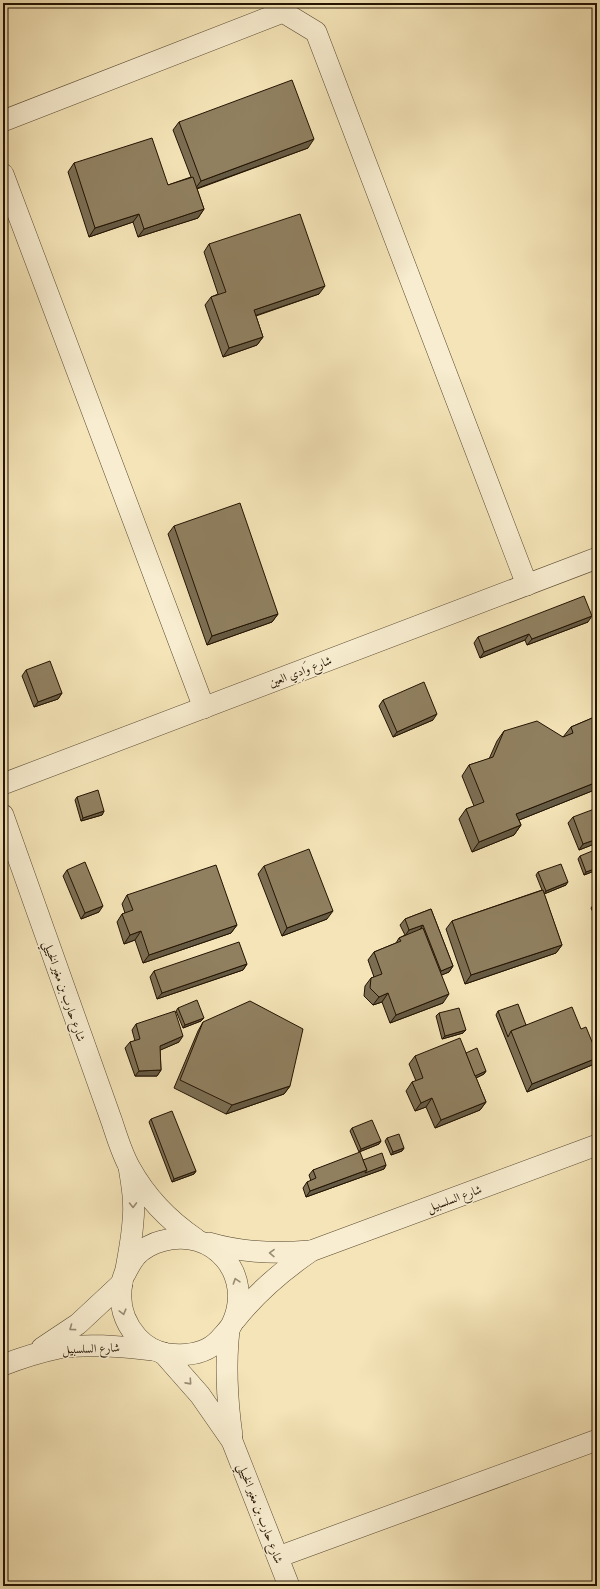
<svg xmlns="http://www.w3.org/2000/svg" width="600" height="1589" font-family="'Gentium Book Plus',Amiri,serif">
<style>
.lines{fill:none;stroke-linecap:round;stroke-linejoin:round}
.minor-casing{stroke:#57472f;stroke-width:22}
.minor{stroke:#f8edd0;stroke-width:21}
.wall{fill:#7c6e53;stroke:#231302}
.shaded-wall{fill:#655a43;stroke:#231302}
.building{fill:#908060;stroke:#231302}
.oneway{stroke:#988b73}
.labels{text-anchor:middle;dominant-baseline:central;stroke-width:3;stroke-linejoin:round;paint-order:stroke}
.street-label{font-size:12px;fill:#231302;stroke:#f8edd0}
</style>
<rect width="100%" height="100%" fill="#f4e4b7"/>
<filter id="stains"><feTurbulence type="fractalNoise" baseFrequency=".005" numOctaves="4"/><feColorMatrix values="0 0 0 0 .2 0 0 0 0 .09 0 0 0 0 .02 0 0 0 .5 -.17"/></filter>
<radialGradient id="worn" r=".72"><stop offset=".6" stop-color="#630" stop-opacity="0"/><stop offset="1" stop-color="#630" stop-opacity=".3"/></radialGradient>
<g class="lines">
<defs>
<g id="minor">
<polyline points="3,121 283,12 316,32 527,585"/>
<polyline points="3,174 204,708"/>
<polyline points="3,784 597,558"/>
<path d="M3,815L112,1122C117,1137 122,1154 130,1168C146,1197 168,1220 196,1239"/>
<path d="M209,1243C243,1253 275,1254 310,1251"/>
<path d="M125,1274C128,1268 132,1261 136,1256C142,1249 153,1243 162,1241C213,1226 255,1275 232,1324C229,1330 223,1335 219,1340C206,1354 186,1356 168,1354C156,1352 145,1346 137,1337C124,1322 118,1303 122,1283C122,1279 125,1274 126,1269C129,1253 132,1237 133,1221C135,1203 132,1185 129,1167"/>
<path d="M235,1320C257,1292 282,1271 311,1251L597,1145"/>
<path d="M229,1330C225,1366 227,1400 232,1436"/>
<polyline points="42,1348 78,1324 122,1283"/>
<polyline points="163,1353 200,1395 232,1441 289,1586"/>
<path d="M3,1365C21,1358 40,1352 59,1348C90,1343 123,1347 154,1350"/>
<polyline points="278,1557 597,1440"/>
</g>
</defs>
<use href="#minor" class="minor-casing"/>
<use href="#minor" class="minor"/>
</g>
<g class="wall">
<polygon points="179,122 308,148 197,189 204,209 198,218 138,237 133,222 89,237 68,172 74,163 168,185 191,177 173,130"/>
<polygon points="209,244 319,294 256,316 263,337 257,345 223,357 205,305 211,297 218,294 204,252"/>
<polygon points="174,526 278,614 272,622 207,645 168,534"/>
<polygon points="588,622 527,645 525,640 480,658 474,643 478,637"/>
<polygon points="26,670 62,693 58,699 34,707 22,676"/>
<polygon points="383,700 433,720 393,737 379,706"/>
<polygon points="597,716 597,789 519,820 521,825 514,835 472,852 459,819 466,809 474,806 462,776 469,765 489,759 497,741 504,731 563,737 571,727"/>
<polygon points="77,797 104,811 102,815 81,821 75,800"/>
<polygon points="573,817 597,843 579,850 568,823"/>
<polygon points="580,856 597,870 584,875 578,859"/>
<polygon points="264,866 327,919 282,936 258,874"/>
<polygon points="67,870 99,912 81,919 63,876"/>
<polygon points="538,872 566,885 544,894 562,945 556,953 465,984 446,929 452,921 542,890 536,875"/>
<polygon points="127,895 237,925 231,933 143,963 135,940 124,944 117,922 122,914 125,913 122,904"/>
<polygon points="597,900 597,921 591,908"/>
<polygon points="431,909 453,966 449,972 441,975 443,1003 390,1023 382,1002 373,1005 364,996 365,986 371,978 374,977 368,960 374,952 396,943 399,938 405,935 400,925 405,919"/>
<polygon points="247,964 243,970 157,999 150,977 154,971"/>
<polygon points="178,1008 201,1021 183,1028 176,1011"/>
<polygon points="498,1011 526,1025 592,1065 527,1092 496,1015"/>
<polygon points="439,1013 463,1033 442,1039 436,1016"/>
<polygon points="203,1022 290,1086 284,1094 226,1114 174,1088 198,1031"/>
<polygon points="136,1024 179,1042 160,1050 161,1070 157,1076 135,1076 125,1048 130,1042 135,1041 132,1030"/>
<polygon points="466,1053 486,1071 484,1074 476,1078 486,1102 480,1110 435,1128 426,1107 415,1111 406,1091 412,1082 416,1081 409,1064 415,1056"/>
<polygon points="151,1119 196,1171 194,1174 172,1182 149,1122"/>
<polygon points="352,1128 381,1141 379,1144 359,1152 350,1131"/>
<polygon points="387,1138 404,1148 402,1151 391,1155 385,1141"/>
<polygon points="363,1160 386,1165 384,1169 306,1197 303,1188 307,1182 311,1181 309,1175 313,1170"/>
</g>
<g class="shaded-wall">
<polygon points="314,139 308,148 195,189 201,181"/>
<polygon points="204,209 198,218 138,237 144,229"/>
<polygon points="139,214 133,222 89,237 95,228"/>
<polygon points="325,286 319,294 248,318 254,310"/>
<polygon points="263,337 257,345 223,357 229,348"/>
<polygon points="278,614 272,622 207,645 212,636"/>
<polygon points="592,616 588,622 527,645 532,639"/>
<polygon points="529,634 525,640 480,658 484,652"/>
<polygon points="62,693 58,699 34,707 38,702"/>
<polygon points="437,714 433,720 393,737 397,732"/>
<polygon points="597,782 597,789 509,824 516,814"/>
<polygon points="104,811 102,815 81,821 83,818"/>
<polygon points="521,825 514,835 472,852 479,842"/>
<polygon points="597,839 597,843 579,850 583,844"/>
<polygon points="597,868 597,870 584,875 586,872"/>
<polygon points="568,882 566,885 544,894 546,891"/>
<polygon points="103,906 99,912 81,919 85,913"/>
<polygon points="333,911 327,919 282,936 287,928"/>
<polygon points="237,925 231,933 143,963 149,955"/>
<polygon points="423,925 419,931 405,936 409,930"/>
<polygon points="141,931 135,940 124,944 130,935"/>
<polygon points="562,945 556,953 465,984 471,975"/>
<polygon points="247,964 243,970 157,999 162,993"/>
<polygon points="453,966 449,972 437,977 441,971"/>
<polygon points="388,993 382,1002 373,1005 379,997"/>
<polygon points="449,994 443,1003 390,1023 396,1015"/>
<polygon points="204,1018 201,1021 183,1028 185,1025"/>
<polygon points="466,1030 463,1033 442,1039 445,1036"/>
<polygon points="183,1036 179,1042 156,1052 160,1046"/>
<polygon points="597,1058 597,1059 592,1065 527,1092 532,1084"/>
<polygon points="161,1070 157,1076 135,1076 139,1071"/>
<polygon points="486,1071 484,1074 472,1080 474,1076"/>
<polygon points="290,1086 284,1094 226,1114 232,1105"/>
<polygon points="432,1098 426,1107 415,1111 421,1103"/>
<polygon points="486,1102 480,1110 435,1128 441,1120"/>
<polygon points="381,1141 379,1144 359,1152 361,1149"/>
<polygon points="404,1148 402,1151 391,1155 393,1152"/>
<polygon points="386,1165 384,1169 306,1197 310,1191 367,1170"/>
<polygon points="196,1171 194,1174 172,1182 174,1179"/>
</g>
<g class="building">
<polygon points="292,80 314,139 201,181 179,122"/>
<polygon points="152,138 168,185 193,177 204,209 144,229 139,214 95,228 74,163"/>
<polygon points="300,214 325,286 254,310 263,337 229,348 211,297 226,292 209,244"/>
<polygon points="240,503 278,614 212,636 174,526"/>
<polygon points="584,596 592,616 532,639 529,634 484,652 478,637"/>
<polygon points="50,661 62,693 38,702 26,670"/>
<polygon points="424,682 437,714 397,732 383,700"/>
<polygon points="597,716 597,782 516,814 521,825 479,842 466,809 484,802 469,765 493,757 504,731 537,721 563,737 573,733 571,727"/>
<polygon points="98,790 104,811 83,818 77,797"/>
<polygon points="597,808 597,839 583,844 573,817"/>
<polygon points="309,849 333,911 287,928 264,866"/>
<polygon points="597,849 597,868 586,872 580,856"/>
<polygon points="85,862 103,906 85,913 67,870"/>
<polygon points="561,864 568,882 546,891 538,872"/>
<polygon points="216,865 237,925 149,955 141,931 130,935 122,914 133,910 127,895"/>
<polygon points="543,890 562,945 471,975 452,921"/>
<polygon points="431,909 453,966 441,971 423,925 409,930 405,919"/>
<polygon points="423,928 449,994 396,1015 388,993 379,997 370,988 371,978 382,974 374,952 401,941 399,938"/>
<polygon points="239,942 247,964 162,993 154,971"/>
<polygon points="197,1000 204,1018 185,1025 178,1008"/>
<polygon points="250,1001 303,1029 290,1086 232,1105 180,1080 203,1022"/>
<polygon points="518,1004 526,1025 511,1031 508,1037 498,1011"/>
<polygon points="572,1007 581,1029 586,1027 597,1054 597,1058 532,1084 511,1031"/>
<polygon points="459,1008 466,1030 445,1036 439,1013"/>
<polygon points="175,1011 183,1036 160,1046 161,1070 139,1071 130,1042 140,1039 136,1024"/>
<polygon points="460,1038 486,1102 441,1120 432,1098 421,1103 412,1082 423,1078 415,1056"/>
<polygon points="477,1048 486,1071 475,1076 466,1053"/>
<polygon points="172,1111 196,1171 174,1179 151,1119"/>
<polygon points="372,1120 381,1141 361,1149 352,1128"/>
<polygon points="399,1134 404,1148 393,1152 387,1138"/>
<polygon points="360,1152 367,1170 310,1191 307,1182 316,1178 313,1170"/>
<polygon points="382,1153 386,1165 365,1173 367,1170 363,1160"/>
</g>
<defs><path id="oneway-chevron" d="M-2-3.5L2.5 0L-2 3.5" fill="none" stroke-width="1.6" stroke-linecap="round" stroke-linejoin="round"/></defs>
<g class="oneway">
<use href="#oneway-chevron" transform="translate(133 1205) rotate(89)"/>
<use href="#oneway-chevron" transform="translate(272 1253) rotate(-179)"/>
<use href="#oneway-chevron" transform="translate(236 1281) rotate(-108)"/>
<use href="#oneway-chevron" transform="translate(123 1312) rotate(75)"/>
<use href="#oneway-chevron" transform="translate(72 1328) rotate(144)"/>
<use href="#oneway-chevron" transform="translate(189 1382) rotate(48)"/>
</g>
<g class="labels">
<g class="street-label">
<text transform="translate(300 671) rotate(-21)">شارع وَادِي العين</text>
<text transform="translate(65 991) rotate(71)">شارع حارب بن مغير الخييلي</text>
<text transform="translate(454 1198) rotate(-20)">شارع السلسبيل</text>
<text transform="translate(91 1348) rotate(-2)">شارع السلسبيل</text>
<text transform="translate(261 1513) rotate(69)">شارع حارب بن مغير الخييلي</text>
</g>
</g>
<rect width="600" height="1589" fill="none" stroke="#f4e4b7" stroke-width="16"/>
<rect x="4" y="4" width="592" height="1581" fill="none" stroke="#231302" stroke-width="2"/>
<rect x="8" y="8" width="584" height="1573" fill="none" stroke="#231302"/>
<rect width="100%" height="100%" filter="url(#stains)"/>
<rect width="100%" height="100%" fill="url(#worn)"/>
</svg>
